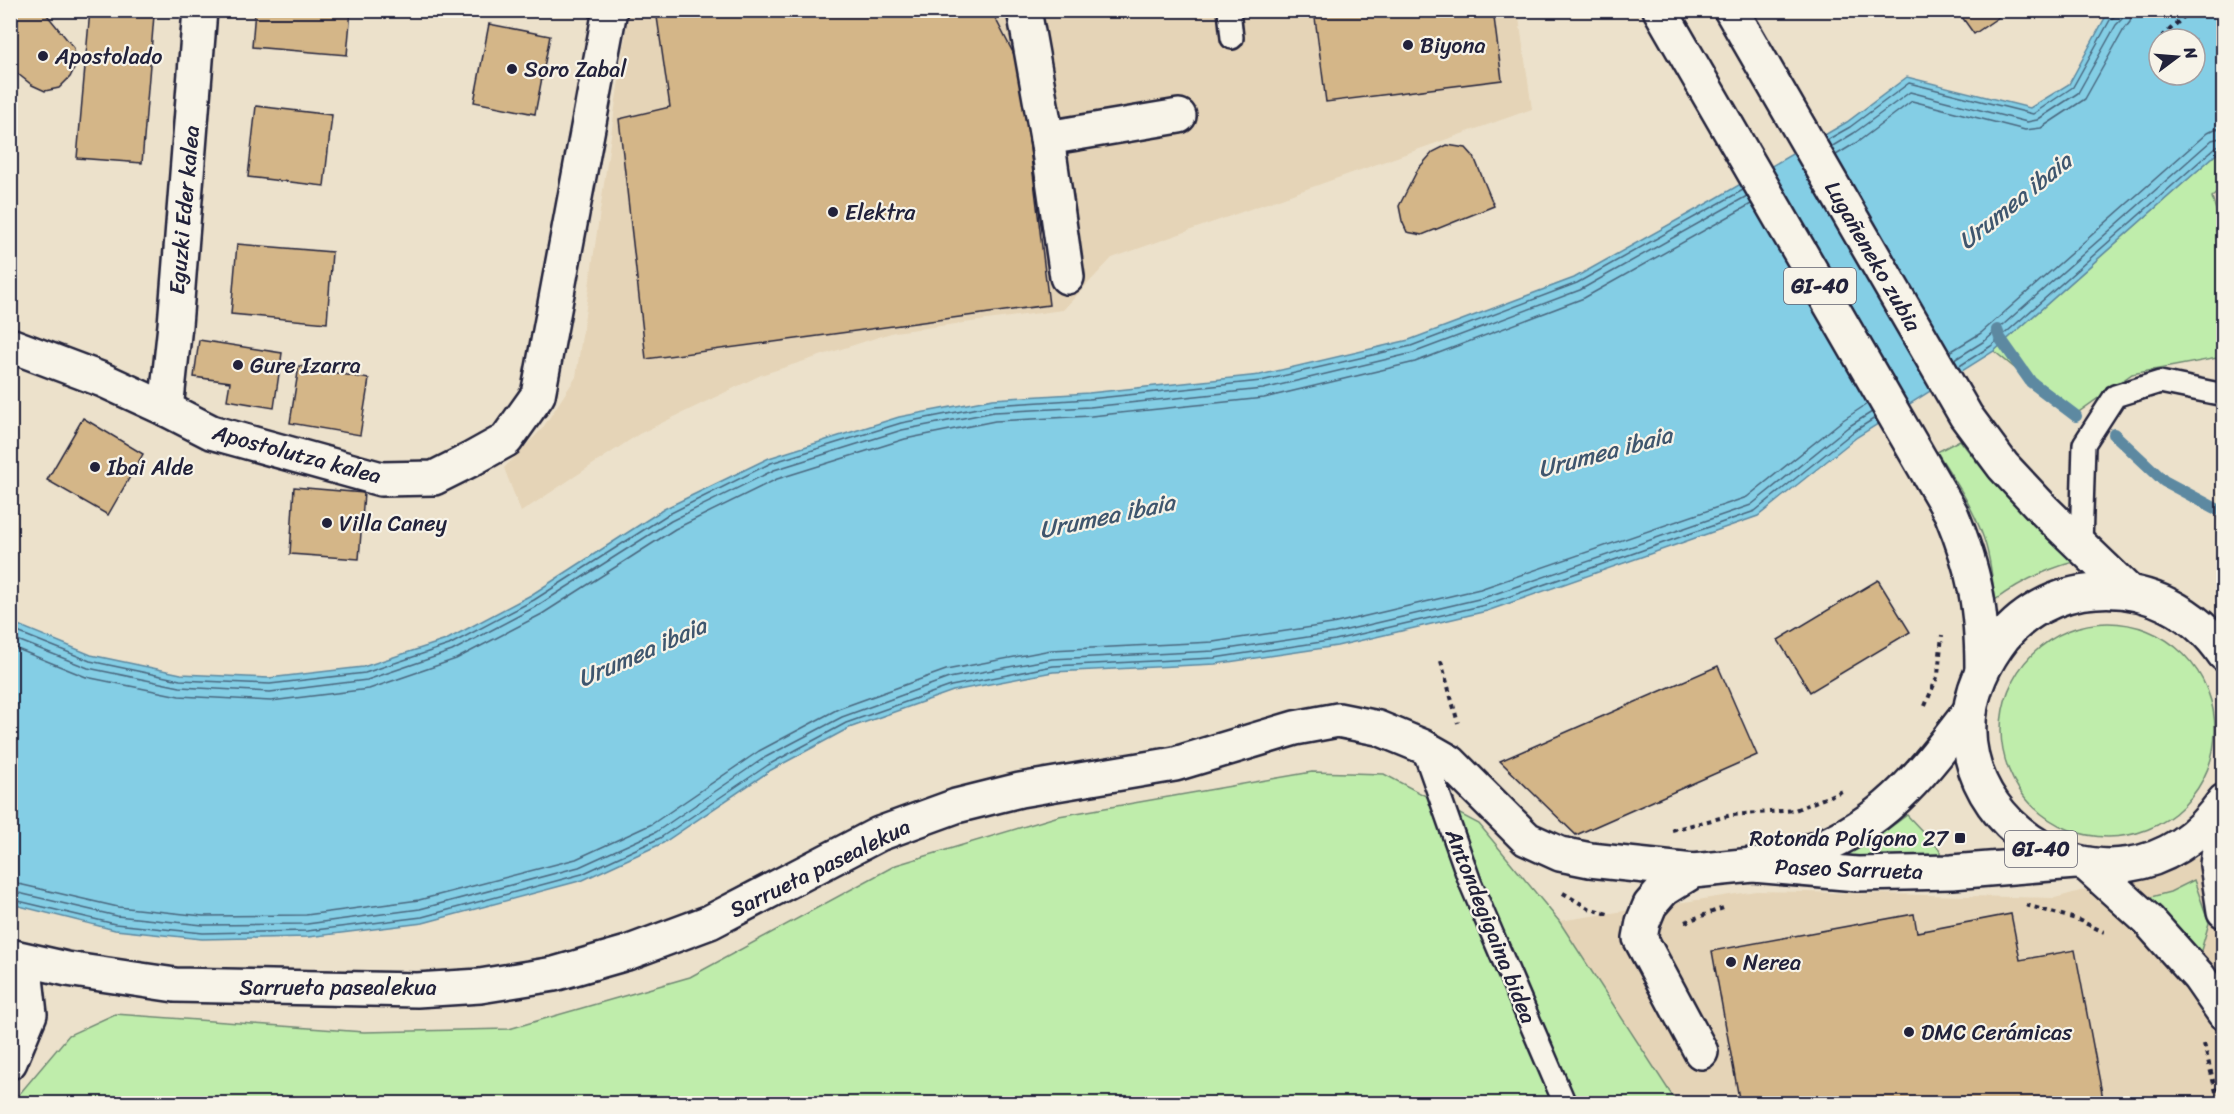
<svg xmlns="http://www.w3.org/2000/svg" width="2234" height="1114" font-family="Sriracha,sans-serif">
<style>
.built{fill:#e5d4b7}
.green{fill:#bfedab;stroke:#708873;stroke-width:1.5}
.water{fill:#84cee5;stroke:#5d89a1;stroke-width:1.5;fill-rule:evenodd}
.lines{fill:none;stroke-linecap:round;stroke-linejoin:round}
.shore{stroke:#49677f;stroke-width:1.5}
.stream{stroke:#5d89a1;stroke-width:12}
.building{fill:#d4b688;stroke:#22223b;stroke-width:1.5}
.service-casing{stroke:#22223b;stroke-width:26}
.minor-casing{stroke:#22223b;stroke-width:38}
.primary-casing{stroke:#22223b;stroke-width:38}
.path{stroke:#22223b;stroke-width:4;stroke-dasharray:4.5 4.5;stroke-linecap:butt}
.service{stroke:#f7f3e8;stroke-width:21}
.minor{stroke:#f7f3e8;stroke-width:33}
.primary{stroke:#f7f3e8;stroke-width:33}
.poi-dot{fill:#22223b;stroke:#f7f3e8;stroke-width:2}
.labels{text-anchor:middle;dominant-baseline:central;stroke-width:4.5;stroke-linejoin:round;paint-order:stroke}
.shield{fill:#f7f3e8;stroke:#62616f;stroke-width:1.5}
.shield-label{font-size:21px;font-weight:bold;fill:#22223b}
.poi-label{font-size:22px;fill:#22223b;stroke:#f7f3e8;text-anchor:start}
.street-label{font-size:22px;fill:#22223b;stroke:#f7f3e8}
.water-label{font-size:24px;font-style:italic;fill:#3f566e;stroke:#f7f3e8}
</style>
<rect width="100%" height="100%" fill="#ece1cb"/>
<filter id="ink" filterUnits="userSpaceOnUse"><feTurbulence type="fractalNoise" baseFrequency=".0167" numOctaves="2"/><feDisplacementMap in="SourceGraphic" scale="12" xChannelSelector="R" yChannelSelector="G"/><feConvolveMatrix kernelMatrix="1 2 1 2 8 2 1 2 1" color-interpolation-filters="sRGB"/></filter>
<g filter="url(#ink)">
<g class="built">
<polygon points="629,11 1518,11 1532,109 1112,258 1063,310 894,332 761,375 639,434 521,512 504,468 542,429 576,377"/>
<polygon points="2223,851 2223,1103 1677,1103 1559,921 1756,891 2055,898"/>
</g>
<g class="green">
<polygon points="2223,148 2223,188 2212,197 2223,233 2223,357 2132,374 2073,416 1994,351"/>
<path d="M1960,440C1994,487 2033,525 2077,561C2046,569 2021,581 1995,600C1992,577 1990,553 1981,531C1970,503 1953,477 1937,452Z"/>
<circle cx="2108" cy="730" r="107"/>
<polygon points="1312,772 1384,774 1479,824 1559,921 1677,1103 11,1104 69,1035 115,1014 364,1032 509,1029 690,977 896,865 1059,816"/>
<polygon points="1907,815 1940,850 1940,858 1833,860 1832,857 1880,835"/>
<polygon points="2194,880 2209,923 2200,954 2139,900 2170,892"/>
</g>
<path class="water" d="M2113,11H2223V148L1994,351L1857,437L1758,516L1487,611L1337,646L1215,664L1053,672L953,691L849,728L771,770L663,843L583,880L423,923L308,937L202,939L115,930L11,904V622L91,655L181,674L269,678L363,667L446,640L531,595L664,509L769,458L899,417L993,399L1089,393L1260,375L1409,340L1574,278L1715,199L1847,122L1907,77L2030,108L2069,84L2106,16ZM2159,39H2195V75H2159Z"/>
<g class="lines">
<g class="shore">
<polyline points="1827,140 1850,127 1909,83 2033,114 2073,87 2110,20 2115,16 2116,10"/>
<polyline points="1831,147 1854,133 1910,92 2027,122 2037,120 2078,93 2116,25 2122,19 2123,10"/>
<polyline points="1836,155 1859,141 1912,101 2025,130 2041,128 2085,99 2123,31 2130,22 2132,10"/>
<polyline points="1950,352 1981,333 2207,133 2215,129 2224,128"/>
<polyline points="1954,360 1986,340 2212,140 2224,137"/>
<polyline points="1958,367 1991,346 2217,146 2224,144"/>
<polyline points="10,629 90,661 180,680 270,684 365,673 449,645 534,600 667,515 771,463 901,423 993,405 1089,399 1261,381 1411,346 1577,283 1743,190"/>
<polyline points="10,637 88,668 180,687 270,692 367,680 452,651 537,606 671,521 774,470 902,430 994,412 1090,407 1263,389 1413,353 1580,290 1747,196"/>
<polyline points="10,646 86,677 179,696 271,701 369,689 456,659 542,614 675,529 777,479 905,439 995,421 1091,416 1264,398 1415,362 1584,298 1751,204"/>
<polyline points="10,882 118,907 203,916 306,915 419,900 576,859 652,824 759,751 838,709 946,670 1051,650 1213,642 1332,624 1480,589 1747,497 1843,420 1867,404"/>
<polyline points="10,891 117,916 203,925 307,924 420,909 579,867 656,832 764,758 842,717 949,678 1052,659 1214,651 1334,633 1483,598 1751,505 1848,427 1872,412"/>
<polyline points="10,899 115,924 203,933 307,931 422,917 582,874 660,838 768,765 846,723 951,686 1053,666 1214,658 1335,640 1485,605 1755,511 1853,432 1875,418"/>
</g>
<g class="stream">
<polyline points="1997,330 2000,338 2031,382 2076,416"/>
<polyline points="2114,434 2164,481 2224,513"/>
</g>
</g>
<g class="building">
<polygon points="10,10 43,10 74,48 76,65 70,77 59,88 45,91 32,85 18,74 10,65"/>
<polygon points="90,10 154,15 142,163 77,158"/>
<polygon points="255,10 351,10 347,55 252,47"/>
<polygon points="656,10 991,10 1020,66 1049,305 646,359 619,119 670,107"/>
<polygon points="1314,10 1493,10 1502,80 1326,102"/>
<polygon points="1957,10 2009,10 1974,34"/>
<polygon points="489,24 550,36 535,114 474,102"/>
<polygon points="256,106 332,115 324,186 248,177"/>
<polygon points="1447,145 1466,148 1474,157 1494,206 1422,235 1407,232 1402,221 1399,206 1418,169 1433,152"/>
<polygon points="237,244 332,252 327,323 231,314"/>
<polygon points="199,340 282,353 274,408 227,400 230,382 194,377"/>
<polygon points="299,366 369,379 360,435 290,423"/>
<polygon points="83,418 143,454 108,515 47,480"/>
<polygon points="294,487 364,493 359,559 290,554"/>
<polygon points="1878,580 1910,632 1810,692 1778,640"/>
<polygon points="1718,666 1757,755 1576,835 1500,761"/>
<polygon points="1914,914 1917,932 2011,914 2020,960 2075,950 2104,1104 1740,1104 1712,951"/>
<polygon points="2179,1099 2180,1104 2158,1104"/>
</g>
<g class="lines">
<defs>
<g id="service">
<polyline points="1229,10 1232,38"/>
<polyline points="2081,546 2084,444 2115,396 2160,382 2224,395"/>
<polyline points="1422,746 1470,882 1565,1104"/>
</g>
<g id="minor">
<polyline points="1024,10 1047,138 1067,277"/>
<polyline points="1047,138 1179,116"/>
<polyline points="10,345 103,380 166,409 211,432 381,479 434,478 470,460 506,440 538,395 610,10"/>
<polyline points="166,409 175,325 200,10"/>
<polyline points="2224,812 2217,865 2224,911"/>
<path d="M1775,859C1792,855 1812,852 1828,844C1892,815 1928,766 1970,711"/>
<polyline points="2086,864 2148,920 2199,977 2224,1013"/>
<polyline points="10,956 67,969 175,985 417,990 480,986 554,974 627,953 710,922 879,834 956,806 1020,790 1175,764 1295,728 1338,720 1378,728 1422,746 1450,762 1527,839 1560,854 1590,860 1693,871"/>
<polyline points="1701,1052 1640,938 1643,922 1650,905 1664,889 1693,871 1753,865 1857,874 1952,872 2075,862"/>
<polyline points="10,1062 30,1014 24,960"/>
</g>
<g id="primary">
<path d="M1660,10L1951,513C1975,571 1982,608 1982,670"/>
<polyline points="1731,10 1966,416 2003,466 2045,511 2129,592"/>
<path d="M2224,654C2196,612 2147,587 2096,591C2058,593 2019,613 1997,646C1890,800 2115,958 2224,801"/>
</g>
</defs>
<use href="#service" class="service-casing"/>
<use href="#minor" class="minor-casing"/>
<use href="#primary" class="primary-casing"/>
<g class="path">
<polyline points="2162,37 2191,10"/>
<polyline points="1441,661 1458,723"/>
<polyline points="1925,706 1938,675 1942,635"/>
<polyline points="1672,830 1732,815 1795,810 1842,791"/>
<polyline points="1563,893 1588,908 1608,914"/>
<polyline points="2026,905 2076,919 2104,932"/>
<polyline points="1685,922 1726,907"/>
<polyline points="2204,1044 2219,1104"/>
</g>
<use href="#service" class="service"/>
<use href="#minor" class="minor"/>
<use href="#primary" class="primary"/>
</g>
</g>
<g class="poi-dot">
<circle cx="1408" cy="45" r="6"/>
<circle cx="43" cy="56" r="6"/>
<circle cx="512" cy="69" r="6"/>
<circle cx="833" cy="212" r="6"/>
<circle cx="238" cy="365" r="6"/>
<circle cx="95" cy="467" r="6"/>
<circle cx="327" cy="523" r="6"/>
<rect x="1954" y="832" width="12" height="12" rx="3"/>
<circle cx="1731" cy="962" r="6"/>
<circle cx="1909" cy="1032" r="6"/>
</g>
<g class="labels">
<g class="shield">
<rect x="1784" y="268" width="72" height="36" rx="4.5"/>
<rect x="2005" y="831" width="72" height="36" rx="4.5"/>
</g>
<g class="shield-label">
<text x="1820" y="286">GI-40</text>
<text x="2041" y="849">GI-40</text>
</g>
<g class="poi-label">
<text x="1420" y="45">Biyona</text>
<text x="55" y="56">Apostolado</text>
<text x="524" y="69">Soro Zabal</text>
<text x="845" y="212">Elektra</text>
<text x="250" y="365">Gure Izarra</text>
<text x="107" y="467">Ibai Alde</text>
<text x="339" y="523">Villa Caney</text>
<text x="1948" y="838" text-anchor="end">Rotonda Polígono 27</text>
<text x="1743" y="962">Nerea</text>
<text x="1921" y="1032">DMC Cerámicas</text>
</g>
<g class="street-label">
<text transform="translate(184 210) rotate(-85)">Eguzki Eder kalea</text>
<text transform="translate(1873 256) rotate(60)">Lugañeneko zubia</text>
<text transform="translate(297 454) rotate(15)">Apostolutza kalea</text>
<text transform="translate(820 868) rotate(-26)">Sarrueta pasealekua</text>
<text transform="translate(1849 869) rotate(2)">Paseo Sarrueta</text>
<text transform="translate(1491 926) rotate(68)">Antondegigaina bidea</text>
<text x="338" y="987">Sarrueta pasealekua</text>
</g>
<g class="water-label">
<text transform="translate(2015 201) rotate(-39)">Urumea ibaia</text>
<text transform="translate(1605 452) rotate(-15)">Urumea ibaia</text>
<text transform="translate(1107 516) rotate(-12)">Urumea ibaia</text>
<text transform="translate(642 652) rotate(-24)">Urumea ibaia</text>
</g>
</g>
<rect width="2234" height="1114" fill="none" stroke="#f7f3e8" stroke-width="36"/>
<rect x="18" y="18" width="2198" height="1078" fill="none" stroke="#22223b" stroke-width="2" filter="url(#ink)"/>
<g transform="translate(2177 57) rotate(74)"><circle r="28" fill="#f7f3e8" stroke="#a29fa3" stroke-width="1.5"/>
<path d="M0-4.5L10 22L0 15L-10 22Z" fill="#22223b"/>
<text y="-9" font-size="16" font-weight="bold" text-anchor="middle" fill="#22223b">N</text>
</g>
</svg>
